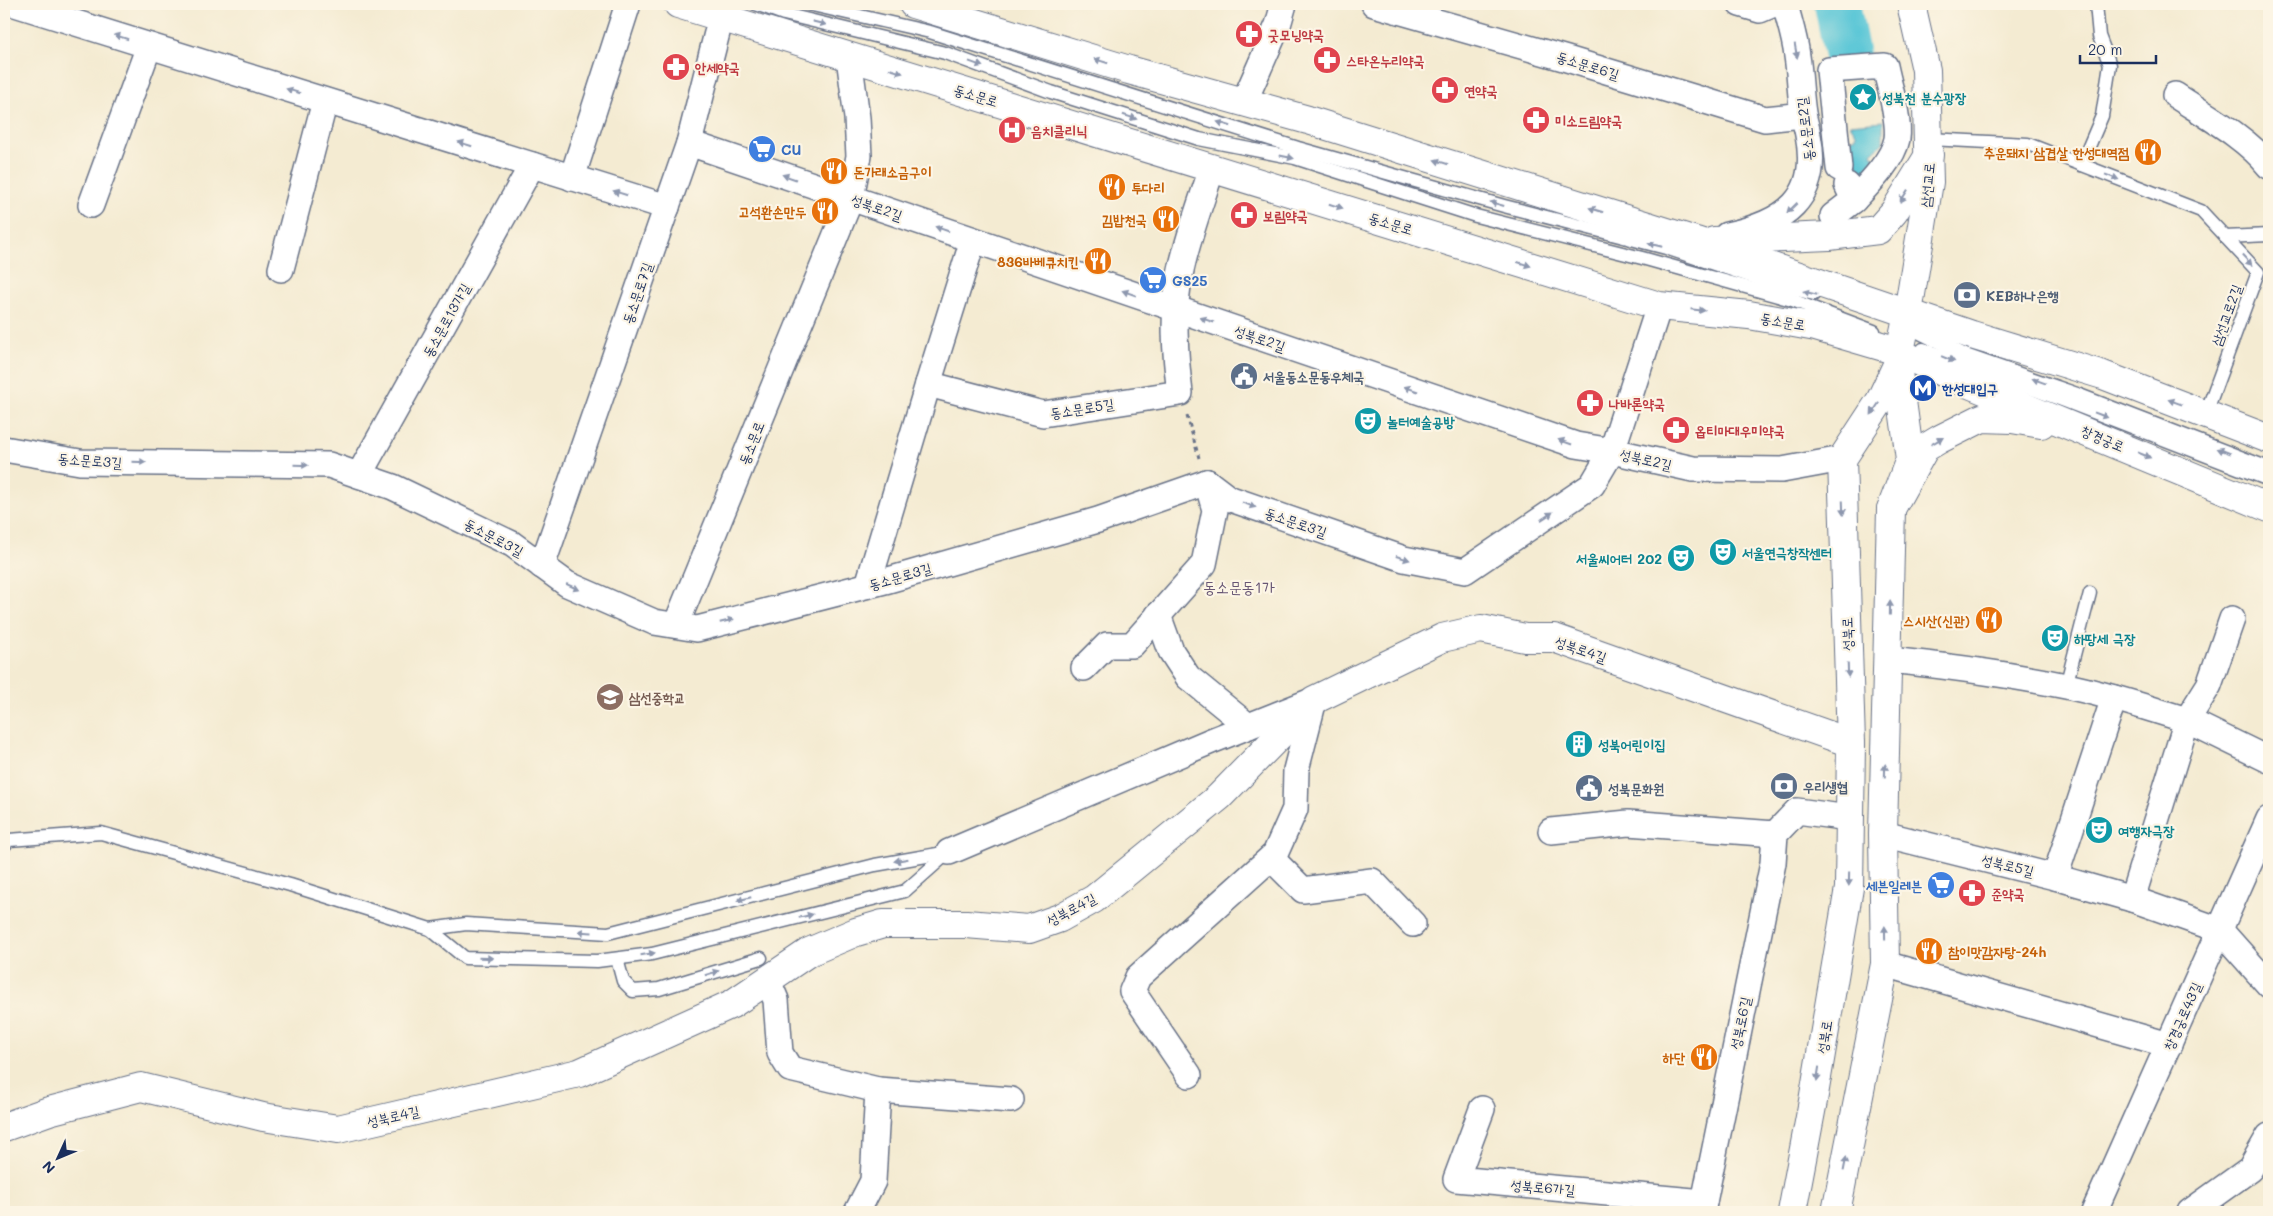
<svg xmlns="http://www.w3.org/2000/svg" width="2273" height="1216" font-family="Mali,'Poor Story',sans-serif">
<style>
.water{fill:#5dc7d7;stroke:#3c7b9a}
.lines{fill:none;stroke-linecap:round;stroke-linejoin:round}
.river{stroke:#5dc7d7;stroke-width:46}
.lane-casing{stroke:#677187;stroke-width:15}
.street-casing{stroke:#677187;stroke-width:28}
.secondary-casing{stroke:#677187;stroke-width:30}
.primary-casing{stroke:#677187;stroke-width:30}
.path{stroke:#677187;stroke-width:3;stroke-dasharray:4 4;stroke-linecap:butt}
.lane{stroke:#fff;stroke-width:12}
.street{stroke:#fff;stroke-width:25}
.secondary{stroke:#fff;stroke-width:28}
.primary{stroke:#fff;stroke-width:28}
.oneway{fill:#8d97ae}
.labels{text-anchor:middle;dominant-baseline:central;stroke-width:4.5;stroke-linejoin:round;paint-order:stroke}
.health-label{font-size:14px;font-weight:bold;fill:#be3a42;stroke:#fcf5e5;text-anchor:start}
.street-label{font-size:14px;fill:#1b2f5e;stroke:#fcf5e5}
.culture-label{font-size:14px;font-weight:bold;fill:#0d838f;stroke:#fcf5e5;text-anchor:start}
.shop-label{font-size:14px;font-weight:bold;fill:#366cbe;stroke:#fcf5e5;text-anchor:start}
.food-label{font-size:14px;font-weight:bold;fill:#c56008;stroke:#fcf5e5;text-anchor:end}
.service-label{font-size:14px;font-weight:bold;fill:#4e5e75;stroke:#fcf5e5;text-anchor:start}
.transit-label{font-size:14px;font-weight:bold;fill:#164399;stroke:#fcf5e5;text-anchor:start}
.education-label{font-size:14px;font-weight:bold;fill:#785e54;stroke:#fcf5e5;text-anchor:start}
.quarter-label{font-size:16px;fill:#685775;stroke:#fcf5e5}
</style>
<rect width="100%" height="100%" fill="#fcf5e5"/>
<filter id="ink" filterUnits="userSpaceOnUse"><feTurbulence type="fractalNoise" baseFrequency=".02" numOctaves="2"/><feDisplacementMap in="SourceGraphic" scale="10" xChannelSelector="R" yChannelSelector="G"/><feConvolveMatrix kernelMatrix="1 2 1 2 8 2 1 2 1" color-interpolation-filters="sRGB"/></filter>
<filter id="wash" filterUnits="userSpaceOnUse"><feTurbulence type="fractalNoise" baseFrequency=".0096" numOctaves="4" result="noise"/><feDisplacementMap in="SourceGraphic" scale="20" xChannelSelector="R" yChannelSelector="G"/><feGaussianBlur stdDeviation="1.12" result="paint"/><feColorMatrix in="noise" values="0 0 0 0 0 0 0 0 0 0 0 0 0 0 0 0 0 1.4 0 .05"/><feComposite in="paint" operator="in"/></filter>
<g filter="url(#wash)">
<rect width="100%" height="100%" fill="#f4ebd2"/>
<polygon class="water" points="1883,121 1883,143 1872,153 1875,161 1866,174 1861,173 1857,163 1844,155 1847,141 1856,137 1856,133 1850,124"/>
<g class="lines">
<polyline class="river" points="1837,4 1847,56"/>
</g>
</g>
<g filter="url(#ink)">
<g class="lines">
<defs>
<g id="lane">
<polyline points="756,4 784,14 945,53 1051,92 1199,139 1295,158 1476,216 1642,258 1792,300 1874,331"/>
<polyline points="808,4 930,32 1298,148 1504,206 1666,248 1780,286 1814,294"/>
<polyline points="1929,139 2028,144 2201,211 2258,272 2206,413"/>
<polyline points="2081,165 2102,116 2110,65 2099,36 2096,4"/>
<polyline points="2225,237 2269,235"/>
<polyline points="1904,325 1965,355 2077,394 2269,468"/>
<polyline points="1923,349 2065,401 2269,480"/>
<polyline points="2066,686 2090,593"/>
<polyline points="4,846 9,840 101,833 290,885 430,929 465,958 597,961 652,954 905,891 949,852"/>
<polyline points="430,929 466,924 608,933 875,865 949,852"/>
<polyline points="617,959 623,981 633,991 659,989 761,958"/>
</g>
<g id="street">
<polyline points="15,4 667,207"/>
<polyline points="1374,4 1567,59 1765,119 1803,115"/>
<polyline points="1740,4 1760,10 1774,4"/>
<path d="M2175,95C2205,115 2246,137 2269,166"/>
<polyline points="1244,102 1278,25 1284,4"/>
<polyline points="689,143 1576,445 1612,451 1693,469 1782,470 1842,459"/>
<path d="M1839,168L1829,70L1885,66C1889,86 1900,119 1897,139C1893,160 1868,185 1854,200"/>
<polyline points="572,178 628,4"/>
<polyline points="91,205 149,46"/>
<polyline points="1833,216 1854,200 1847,185"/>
<path d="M1727,235C1784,223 1821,199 1808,135C1807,128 1804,120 1803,113C1800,94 1800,75 1797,56C1795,38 1789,21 1785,4"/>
<polyline points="281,269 325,101"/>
<path d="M928,384L1043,414L1180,393C1175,354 1172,313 1180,275C1187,239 1201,203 1212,168"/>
<polyline points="4,449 80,462 329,465 393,487 512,544 567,584 654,622 697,629 885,581 1098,520 1207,482"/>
<polyline points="359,475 532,165"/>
<polyline points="1207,482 1228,498 1404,559 1465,571 1592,485 1612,451 1659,306"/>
<polyline points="542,566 689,143 721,17"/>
<polyline points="868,585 928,384 973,240"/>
<polyline points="1158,615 1171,651 1188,677 1248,726"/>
<polyline points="2232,619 2209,685 2187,720 2269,760"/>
<polyline points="676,625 851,198 859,156 857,118 849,57"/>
<path d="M1889,660C1948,666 2007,674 2066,686C2107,694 2147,708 2187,720L2132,899"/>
<polyline points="1084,668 1107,645 1132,645 1204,564 1215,510 1207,482"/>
<polyline points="1551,831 1628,823 1775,834"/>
<polyline points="1883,834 2055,877 2132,899 2220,930 2269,985"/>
<polyline points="949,852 1211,741 1314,700"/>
<polyline points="1271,858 1303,890 1372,881 1413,924"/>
<polyline points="2055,877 2114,698"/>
<polyline points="1885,964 2169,1045"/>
<polyline points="768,981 776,1000 780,1053 790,1069 878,1090 1011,1100"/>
<polyline points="1189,1075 1132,991 1138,977 1275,854 1295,809 1296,770 1314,700"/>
<polyline points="1482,1109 1456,1179 1704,1202"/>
<polyline points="857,1212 873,1181 878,1090"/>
<polyline points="1702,1212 1773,863 1775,834 1797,811 1849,818"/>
<polyline points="2094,1212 2269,819"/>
<polyline points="2190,1212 2250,1169 2269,1136"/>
</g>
<g id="secondary">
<polyline points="4,1127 49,1111 141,1087 263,1117 338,1129 579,1073 732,1004 809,952 856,932 883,924 966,924 1029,929 1060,918 1094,899 1219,797 1314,700 1442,638 1481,629 1525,638 1554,638 1851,743"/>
<polyline points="1792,1212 1813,1101 1849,888 1851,743 1842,459 1880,401 1897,365 1908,313 1929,182 1926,70 1911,4"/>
<polyline points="1836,1212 1885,964 1883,834 1891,509 1910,459 1897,365"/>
</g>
<g id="primary">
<polyline points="678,4 1659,306 1749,315 1816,327 1891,349 1957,379 2269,508"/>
<polyline points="913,4 1129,70 1308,120 1696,241 1972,335 2103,375 2269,439"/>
<polyline points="1714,241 1829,236 1878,230 1894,212 1929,155"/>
<polyline points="1891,509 1925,448 1940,439 1982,418 2012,419 2041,424"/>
</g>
</defs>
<use href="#lane" class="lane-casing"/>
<use href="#street" class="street-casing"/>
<use href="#secondary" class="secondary-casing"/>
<use href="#primary" class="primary-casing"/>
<polyline class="path" points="1187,416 1199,458"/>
<use href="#lane" class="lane"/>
<use href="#street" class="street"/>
<use href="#secondary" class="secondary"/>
<use href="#primary" class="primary"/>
</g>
<defs><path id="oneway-solid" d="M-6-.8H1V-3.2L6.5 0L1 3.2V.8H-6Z" transform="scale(1.25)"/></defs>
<g class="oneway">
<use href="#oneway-solid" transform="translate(819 23) rotate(14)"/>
<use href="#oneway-solid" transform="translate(121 37) rotate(-163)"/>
<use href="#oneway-solid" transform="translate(1796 51) rotate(80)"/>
<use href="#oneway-solid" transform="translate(1101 61) rotate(-163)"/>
<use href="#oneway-solid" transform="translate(976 64) rotate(20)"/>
<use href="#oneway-solid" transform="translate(896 71) rotate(17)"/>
<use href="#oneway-solid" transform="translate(293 91) rotate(-163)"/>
<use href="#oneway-solid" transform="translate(1130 117) rotate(18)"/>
<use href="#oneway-solid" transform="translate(1224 124) rotate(-163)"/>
<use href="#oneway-solid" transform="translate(465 144) rotate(-163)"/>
<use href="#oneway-solid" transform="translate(1287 157) rotate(12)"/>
<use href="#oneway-solid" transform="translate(1441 162) rotate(-163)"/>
<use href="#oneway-solid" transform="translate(789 177) rotate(-161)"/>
<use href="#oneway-solid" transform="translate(2112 177) rotate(21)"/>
<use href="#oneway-solid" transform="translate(620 193) rotate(-163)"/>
<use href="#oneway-solid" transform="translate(1904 196) rotate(122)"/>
<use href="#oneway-solid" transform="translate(1497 204) rotate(-164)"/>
<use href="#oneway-solid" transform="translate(1336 206) rotate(17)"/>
<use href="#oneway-solid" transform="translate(1792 208) rotate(136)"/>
<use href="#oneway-solid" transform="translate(1596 210) rotate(-163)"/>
<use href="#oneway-solid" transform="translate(942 229) rotate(-161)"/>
<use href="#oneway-solid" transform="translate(1655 245) rotate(-166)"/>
<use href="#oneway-solid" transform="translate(2247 260) rotate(47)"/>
<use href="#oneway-solid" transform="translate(1524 264) rotate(17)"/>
<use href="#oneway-solid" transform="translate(1129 293) rotate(-161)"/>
<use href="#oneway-solid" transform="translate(1810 293) rotate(-166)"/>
<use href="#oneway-solid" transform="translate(1698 310) rotate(6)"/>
<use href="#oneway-solid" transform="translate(1207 320) rotate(-161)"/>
<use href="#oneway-solid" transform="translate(1948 359) rotate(22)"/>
<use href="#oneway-solid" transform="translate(2039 381) rotate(-160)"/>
<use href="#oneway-solid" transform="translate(1411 389) rotate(-161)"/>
<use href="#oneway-solid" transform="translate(2175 402) rotate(-160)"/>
<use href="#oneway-solid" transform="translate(1875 409) rotate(123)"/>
<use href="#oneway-solid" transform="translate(2101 415) rotate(21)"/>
<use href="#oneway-solid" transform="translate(1937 441) rotate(-30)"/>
<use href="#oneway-solid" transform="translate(1565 442) rotate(-161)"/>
<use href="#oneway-solid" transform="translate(2224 451) rotate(-159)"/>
<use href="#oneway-solid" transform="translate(2144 455) rotate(23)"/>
<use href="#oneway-solid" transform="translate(139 462) rotate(1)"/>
<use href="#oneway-solid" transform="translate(301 465) rotate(1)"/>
<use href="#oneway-solid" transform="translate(1249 505) rotate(19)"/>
<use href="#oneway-solid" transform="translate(1843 508) rotate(88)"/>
<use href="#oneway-solid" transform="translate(1547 516) rotate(-34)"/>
<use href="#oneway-solid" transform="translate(1403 558) rotate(16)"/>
<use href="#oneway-solid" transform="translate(573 587) rotate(24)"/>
<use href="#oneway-solid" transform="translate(1890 608) rotate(-89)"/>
<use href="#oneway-solid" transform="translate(727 621) rotate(-14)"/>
<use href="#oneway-solid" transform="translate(1848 670) rotate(88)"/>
<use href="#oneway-solid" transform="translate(1885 771) rotate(-88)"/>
<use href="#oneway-solid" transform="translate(901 860) rotate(170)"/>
<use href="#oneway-solid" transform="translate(1849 879) rotate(91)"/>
<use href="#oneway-solid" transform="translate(744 899) rotate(166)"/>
<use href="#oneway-solid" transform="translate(806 916) rotate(-14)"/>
<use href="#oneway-solid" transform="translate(585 932) rotate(-176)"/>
<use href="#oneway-solid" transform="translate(1885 933) rotate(-91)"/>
<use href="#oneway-solid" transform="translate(648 954) rotate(-9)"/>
<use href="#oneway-solid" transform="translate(486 958) rotate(2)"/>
<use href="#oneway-solid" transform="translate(712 973) rotate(-17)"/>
<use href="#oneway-solid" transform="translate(1818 1074) rotate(99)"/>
<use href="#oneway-solid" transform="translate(1845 1164) rotate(-79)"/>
</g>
</g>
<defs>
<symbol id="pharmacy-disc" viewBox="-11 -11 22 22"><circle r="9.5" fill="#e0444e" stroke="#fcf5e5"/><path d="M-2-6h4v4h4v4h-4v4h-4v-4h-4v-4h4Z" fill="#fff"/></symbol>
<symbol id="sight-disc" viewBox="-11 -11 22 22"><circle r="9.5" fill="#0f9aa8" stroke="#fcf5e5"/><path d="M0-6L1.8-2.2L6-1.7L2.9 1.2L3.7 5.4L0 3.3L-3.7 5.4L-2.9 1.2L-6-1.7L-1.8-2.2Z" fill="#fff"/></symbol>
<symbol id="hospital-disc" viewBox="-11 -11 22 22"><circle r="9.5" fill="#e0444e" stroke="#fcf5e5"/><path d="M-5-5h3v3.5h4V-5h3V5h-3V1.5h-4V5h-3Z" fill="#fff"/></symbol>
<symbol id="supermarket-disc" viewBox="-11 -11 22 22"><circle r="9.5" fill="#3f7fe0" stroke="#fcf5e5"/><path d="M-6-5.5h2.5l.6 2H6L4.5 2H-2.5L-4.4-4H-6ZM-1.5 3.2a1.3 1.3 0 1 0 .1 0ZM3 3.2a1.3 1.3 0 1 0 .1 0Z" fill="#fff"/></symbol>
<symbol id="restaurant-disc" viewBox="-11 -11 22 22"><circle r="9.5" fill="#e8710a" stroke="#fcf5e5"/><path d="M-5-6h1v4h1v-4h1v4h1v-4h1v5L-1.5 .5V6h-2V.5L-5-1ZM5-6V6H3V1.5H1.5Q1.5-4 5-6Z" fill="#fff"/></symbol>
<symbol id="bank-disc" viewBox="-11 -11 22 22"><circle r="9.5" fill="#5c6f8a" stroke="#fcf5e5"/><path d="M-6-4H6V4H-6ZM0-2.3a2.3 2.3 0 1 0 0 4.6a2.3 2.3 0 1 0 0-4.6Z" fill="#fff"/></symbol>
<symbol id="civic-disc" viewBox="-11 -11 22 22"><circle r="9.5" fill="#5c6f8a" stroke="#fcf5e5"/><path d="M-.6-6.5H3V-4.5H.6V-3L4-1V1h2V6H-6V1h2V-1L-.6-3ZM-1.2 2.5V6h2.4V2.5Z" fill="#fff"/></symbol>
<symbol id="metro-disc" viewBox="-11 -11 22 22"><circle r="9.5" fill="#1a4fb4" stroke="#fcf5e5"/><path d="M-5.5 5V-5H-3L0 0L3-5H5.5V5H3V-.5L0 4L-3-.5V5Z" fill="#fff"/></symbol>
<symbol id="theatre-disc" viewBox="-11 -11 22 22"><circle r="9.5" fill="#0f9aa8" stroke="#fcf5e5"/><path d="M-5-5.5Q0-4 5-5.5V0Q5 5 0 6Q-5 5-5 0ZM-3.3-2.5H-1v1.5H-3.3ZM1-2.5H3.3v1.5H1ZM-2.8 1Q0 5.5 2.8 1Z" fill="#fff"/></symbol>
<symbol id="school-disc" viewBox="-11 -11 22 22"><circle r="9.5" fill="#8d6e63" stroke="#fcf5e5"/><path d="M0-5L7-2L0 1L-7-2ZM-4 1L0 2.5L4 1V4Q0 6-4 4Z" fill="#fff"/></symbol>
<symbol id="building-disc" viewBox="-11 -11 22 22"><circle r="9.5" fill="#0f9aa8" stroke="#fcf5e5"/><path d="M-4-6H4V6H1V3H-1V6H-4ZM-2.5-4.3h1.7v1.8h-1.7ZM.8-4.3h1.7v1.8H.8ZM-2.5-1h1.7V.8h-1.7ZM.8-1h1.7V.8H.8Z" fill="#fff"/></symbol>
</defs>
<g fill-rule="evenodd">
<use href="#pharmacy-disc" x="1233" y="18" width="32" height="32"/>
<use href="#pharmacy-disc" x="1311" y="44" width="32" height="32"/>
<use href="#pharmacy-disc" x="660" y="51" width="32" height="32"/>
<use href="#pharmacy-disc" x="1429" y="74" width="32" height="32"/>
<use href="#sight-disc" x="1847" y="81" width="32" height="32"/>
<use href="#pharmacy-disc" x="1520" y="104" width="32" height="32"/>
<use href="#hospital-disc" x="996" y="114" width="32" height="32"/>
<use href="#supermarket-disc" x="746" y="133" width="32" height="32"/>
<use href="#restaurant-disc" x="2132" y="136" width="32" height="32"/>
<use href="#restaurant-disc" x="818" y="155" width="32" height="32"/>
<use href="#restaurant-disc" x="1096" y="171" width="32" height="32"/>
<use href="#restaurant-disc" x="809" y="195" width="32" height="32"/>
<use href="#pharmacy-disc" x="1228" y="199" width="32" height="32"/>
<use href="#restaurant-disc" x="1150" y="203" width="32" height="32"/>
<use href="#restaurant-disc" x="1082" y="245" width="32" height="32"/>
<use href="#supermarket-disc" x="1137" y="264" width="32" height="32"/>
<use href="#bank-disc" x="1951" y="279" width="32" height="32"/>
<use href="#civic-disc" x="1228" y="360" width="32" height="32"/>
<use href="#metro-disc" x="1907" y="372" width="32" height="32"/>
<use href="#pharmacy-disc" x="1574" y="387" width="32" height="32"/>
<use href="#theatre-disc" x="1352" y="405" width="32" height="32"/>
<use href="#pharmacy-disc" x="1660" y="414" width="32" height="32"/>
<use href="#theatre-disc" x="1707" y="536" width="32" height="32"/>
<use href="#theatre-disc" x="1665" y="542" width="32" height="32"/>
<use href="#restaurant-disc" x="1973" y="604" width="32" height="32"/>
<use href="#theatre-disc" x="2039" y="622" width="32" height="32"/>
<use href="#school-disc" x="594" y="681" width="32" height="32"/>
<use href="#building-disc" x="1563" y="728" width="32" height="32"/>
<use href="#bank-disc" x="1768" y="770" width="32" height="32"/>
<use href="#civic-disc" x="1573" y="772" width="32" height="32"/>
<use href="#theatre-disc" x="2083" y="814" width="32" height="32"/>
<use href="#supermarket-disc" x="1925" y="869" width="32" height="32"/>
<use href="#pharmacy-disc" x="1956" y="877" width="32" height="32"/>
<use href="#restaurant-disc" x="1913" y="935" width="32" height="32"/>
<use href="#restaurant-disc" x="1688" y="1041" width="32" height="32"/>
</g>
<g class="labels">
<g class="health-label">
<text x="1268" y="34">굿모닝약국</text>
<text x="1346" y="60">스타온누리약국</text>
<text x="695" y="67">안세약국</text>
<text x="1464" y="90">연약국</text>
<text x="1555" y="120">미소드림약국</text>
<text x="1031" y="130">음치클리닉</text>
<text x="1263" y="215">보림약국</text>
<text x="1609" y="403">나바론약국</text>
<text x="1695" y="430">옵티마대우미약국</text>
<text x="1991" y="893">준약국</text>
</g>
<g class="street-label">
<text transform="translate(1588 65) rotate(17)">동소문로6길</text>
<text transform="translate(976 95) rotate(17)">동소문로</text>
<text transform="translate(1805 129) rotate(-97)">동소문로2길</text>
<text transform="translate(1927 185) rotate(-85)">삼선교로</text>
<text transform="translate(877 207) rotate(19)">성북로2길</text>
<text transform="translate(1391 223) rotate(17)">동소문로</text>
<text transform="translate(637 293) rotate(-71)">동소문로7길</text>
<text transform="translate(2226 315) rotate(-70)">삼선교로2길</text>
<text transform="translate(446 320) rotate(-61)">동소문로13가길</text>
<text transform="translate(1783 321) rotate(10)">동소문로</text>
<text transform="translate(1260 338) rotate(19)">성북로2길</text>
<text transform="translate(1082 408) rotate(-9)">동소문로5길</text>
<text transform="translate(2103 438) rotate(23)">창경궁로</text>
<text transform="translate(751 443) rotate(-68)">동소문로</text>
<text transform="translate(1646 459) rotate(13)">성북로2길</text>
<text transform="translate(90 460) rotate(4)">동소문로3길</text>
<text transform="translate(1296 522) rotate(19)">동소문로3길</text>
<text transform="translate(494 537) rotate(28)">동소문로3길</text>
<text transform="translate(900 576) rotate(-16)">동소문로3길</text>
<text transform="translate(1847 634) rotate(-92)">성북로</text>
<text transform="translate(1581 649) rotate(19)">성북로4길</text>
<text transform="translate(2008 865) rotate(14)">성북로5길</text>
<text transform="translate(1071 909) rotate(-28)">성북로4길</text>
<text transform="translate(2182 1016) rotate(-66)">창경궁로43길</text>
<text transform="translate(1740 1023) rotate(-78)">성북로6길</text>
<text transform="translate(1824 1037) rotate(-81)">성북로</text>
<text transform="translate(393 1116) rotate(-13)">성북로4길</text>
<text transform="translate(1543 1187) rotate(5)">성북로6가길</text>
</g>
<g class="culture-label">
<text x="1882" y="97">성북천 분수광장</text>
<text x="1387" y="421">놀터예술공방</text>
<text x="1742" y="552">서울연극창작센터</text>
<text x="1662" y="558" text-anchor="end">서울씨어터 202</text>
<text x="2074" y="638">하땅세 극장</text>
<text x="1598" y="744">성북어린이집</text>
<text x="2118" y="830">여행자극장</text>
</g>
<g class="shop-label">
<text x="781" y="149">CU</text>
<text x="1172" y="280">GS25</text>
<text x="1922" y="885" text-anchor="end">세븐일레븐</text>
</g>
<g class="food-label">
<text x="2129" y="152">추운돼지 삼겹살 한성대역점</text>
<text x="853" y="171" text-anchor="start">돈가래소금구이</text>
<text x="1131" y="187" text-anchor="start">투다리</text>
<text x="806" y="211">고석환손만두</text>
<text x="1147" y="219">김밥천국</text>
<text x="1079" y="261">836바베큐치킨</text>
<text x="1970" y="620">스시산(신관)</text>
<text x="1948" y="951" text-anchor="start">참이맛감자탕-24h</text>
<text x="1685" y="1057">하단</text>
</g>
<g class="service-label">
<text x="1986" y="295">KEB하나은행</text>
<text x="1263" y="376">서울동소문동우체국</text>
<text x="1803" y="786">우리생협</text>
<text x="1608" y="788">성북문화원</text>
</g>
<g class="transit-label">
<text x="1942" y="388">한성대입구</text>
</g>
<g class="education-label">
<text x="629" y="697">삼선중학교</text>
</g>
<g class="quarter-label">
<text x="1239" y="586">동소문동1가</text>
</g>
</g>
<rect width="2273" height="1216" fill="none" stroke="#fcf5e5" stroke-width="20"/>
<g transform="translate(58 1158) rotate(226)" stroke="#fcf5e5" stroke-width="4" paint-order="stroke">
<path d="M0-4L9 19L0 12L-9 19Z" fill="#1b2f5e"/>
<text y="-8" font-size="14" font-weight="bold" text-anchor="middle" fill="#1b2f5e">N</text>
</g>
<path d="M2080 55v8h76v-8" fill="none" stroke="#1b2f5e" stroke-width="2.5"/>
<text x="2088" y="55" font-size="15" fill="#1b2f5e" stroke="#fcf5e5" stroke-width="4" paint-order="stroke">20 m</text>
</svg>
